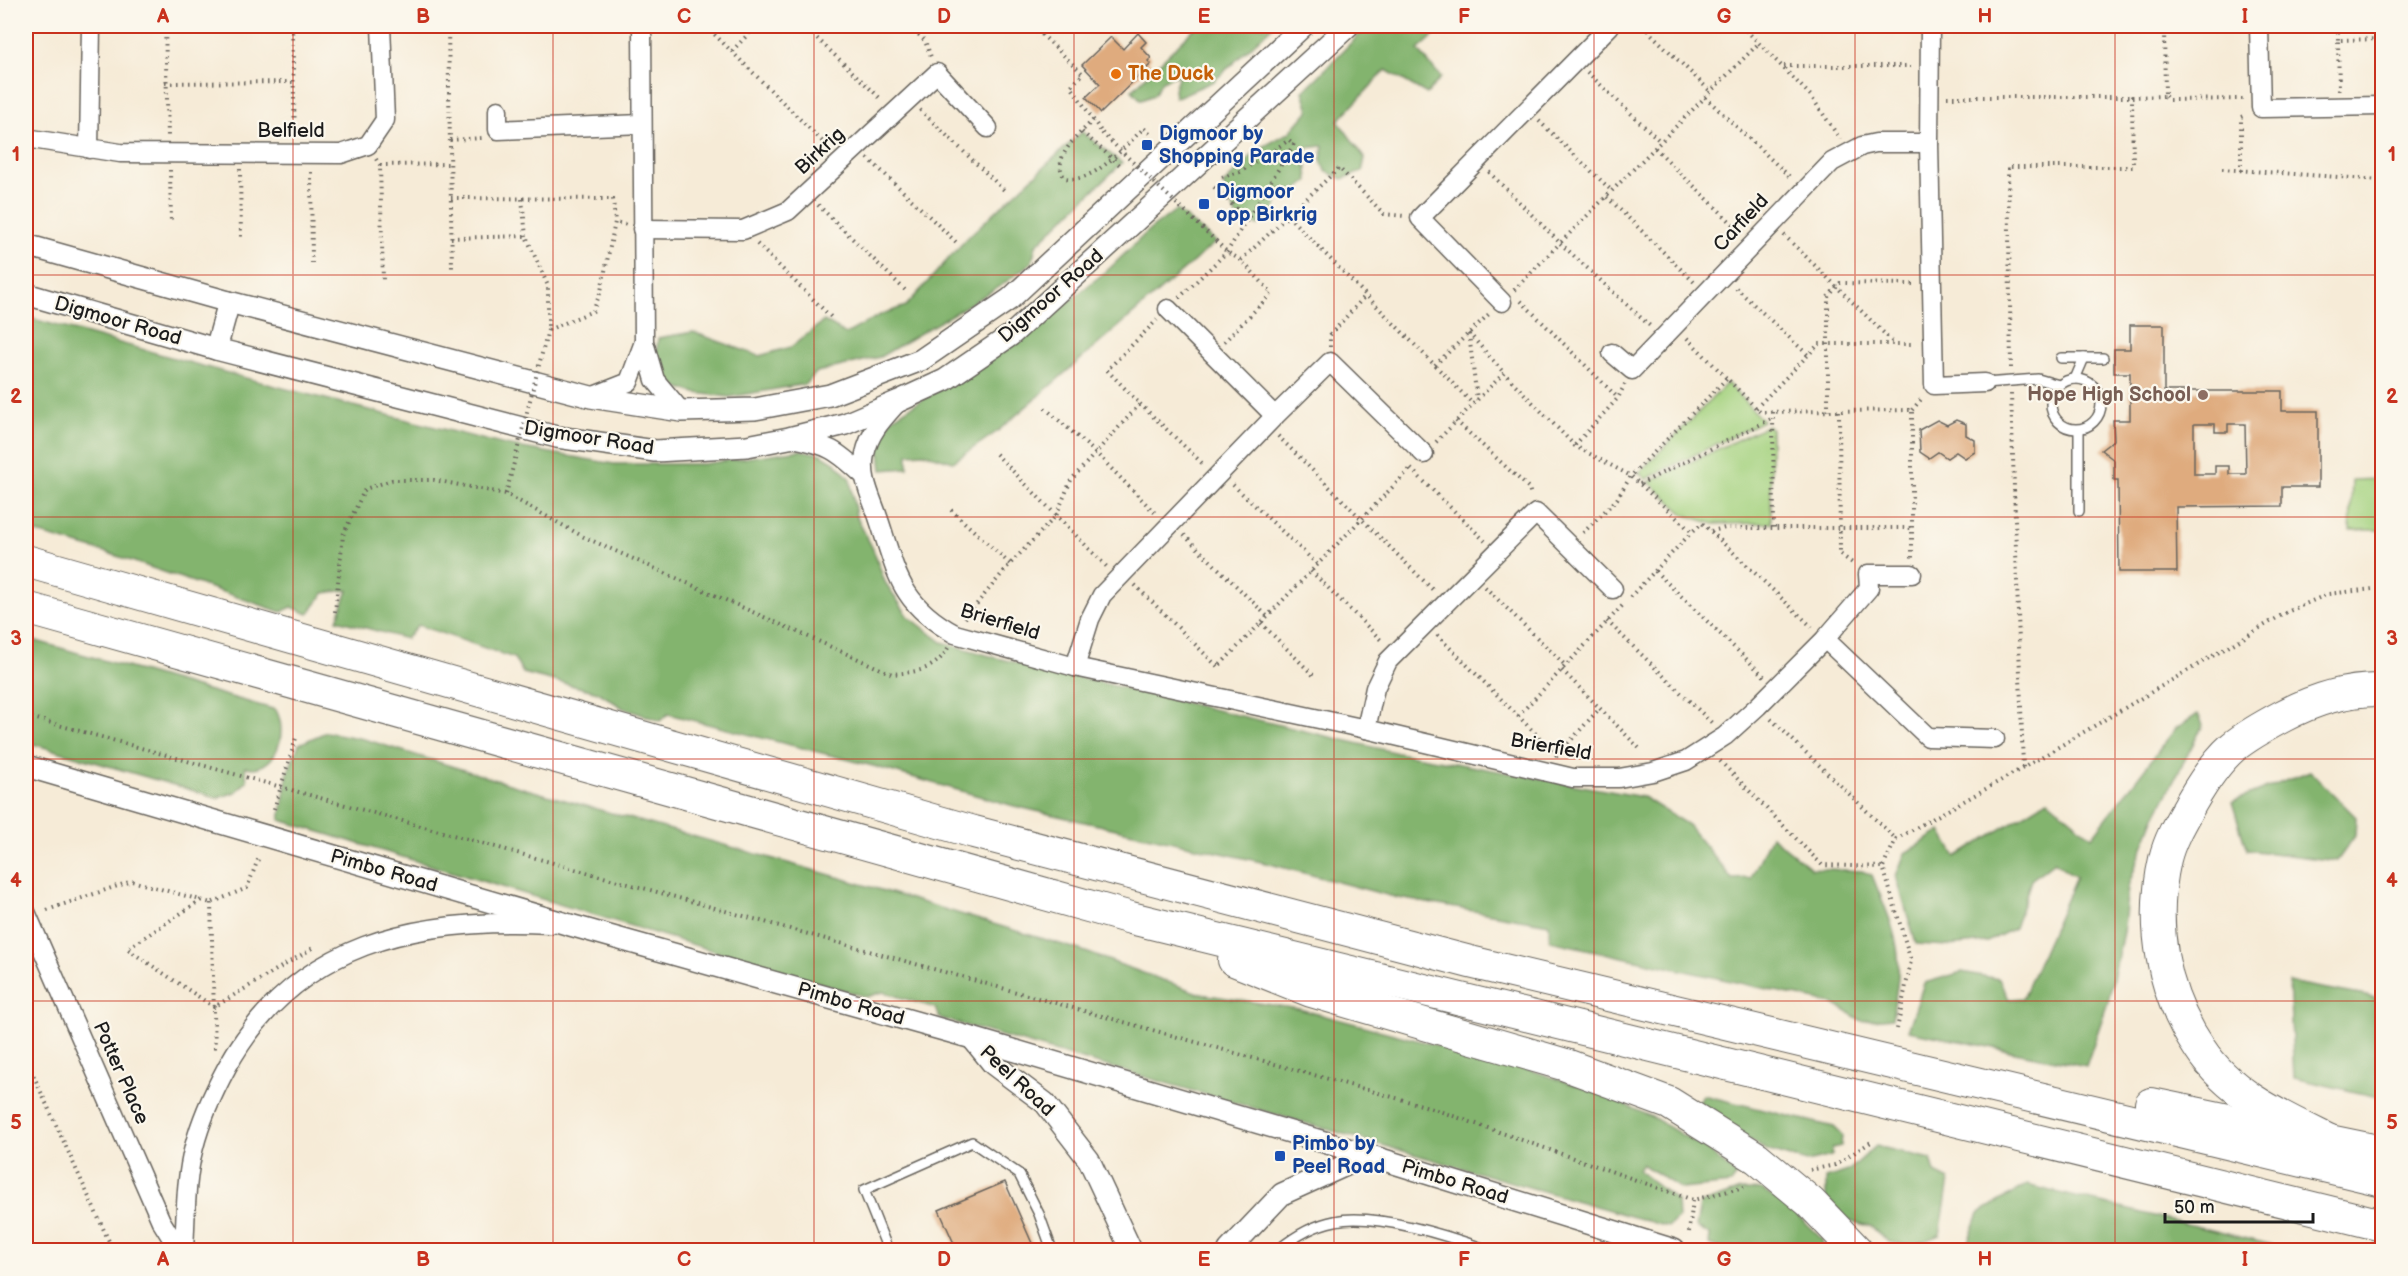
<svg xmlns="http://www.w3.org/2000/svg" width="2408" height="1276" font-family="'Balsamiq Sans',sans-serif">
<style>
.green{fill:#a4d27f;stroke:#60774e;stroke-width:1.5}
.forest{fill:#83b46e;stroke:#506845;stroke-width:1.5}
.building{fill:#dfab7e;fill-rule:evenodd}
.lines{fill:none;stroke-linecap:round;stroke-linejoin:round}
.service-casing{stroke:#68645d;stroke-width:12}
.minor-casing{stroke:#68645d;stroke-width:21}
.tertiary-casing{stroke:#68645d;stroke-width:24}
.motorway-casing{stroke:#68645d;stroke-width:34}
.path{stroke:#68645d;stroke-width:4;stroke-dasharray:1.5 4.5;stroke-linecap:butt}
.service{stroke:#fff;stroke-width:9}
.minor{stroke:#fff;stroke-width:18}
.tertiary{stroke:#fff;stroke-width:21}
.motorway{stroke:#fff;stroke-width:32}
.path-bridge{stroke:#68645d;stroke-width:4;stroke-dasharray:1.5 4.5;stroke-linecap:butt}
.grid{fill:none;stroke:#c8321e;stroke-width:1.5;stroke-opacity:0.55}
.food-dot{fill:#e8710a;stroke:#fbf7ec;stroke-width:2}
.transit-dot{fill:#1a4fb4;stroke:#fbf7ec;stroke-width:2}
.education-dot{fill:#8d6e63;stroke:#fbf7ec;stroke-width:2}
.labels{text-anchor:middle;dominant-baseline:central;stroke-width:4.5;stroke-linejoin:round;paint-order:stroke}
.food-label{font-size:20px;font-weight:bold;fill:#c56008;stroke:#fbf7ec;text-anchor:start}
.street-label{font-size:20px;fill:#1c1c1c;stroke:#fbf7ec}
.transit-label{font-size:20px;font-weight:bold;fill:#164399;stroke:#fbf7ec;text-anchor:start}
.education-label{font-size:20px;font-weight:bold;fill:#785e54;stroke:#fbf7ec;text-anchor:end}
.neatline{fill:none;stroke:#c8321e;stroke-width:2}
.grid-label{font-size:20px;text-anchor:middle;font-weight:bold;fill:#c8321e}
</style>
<rect width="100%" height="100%" fill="#fbf7ec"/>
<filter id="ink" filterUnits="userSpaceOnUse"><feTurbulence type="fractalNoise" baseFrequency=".0167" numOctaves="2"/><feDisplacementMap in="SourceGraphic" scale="12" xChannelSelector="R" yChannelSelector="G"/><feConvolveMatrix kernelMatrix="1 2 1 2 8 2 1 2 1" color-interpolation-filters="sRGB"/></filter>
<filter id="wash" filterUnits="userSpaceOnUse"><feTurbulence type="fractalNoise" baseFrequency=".008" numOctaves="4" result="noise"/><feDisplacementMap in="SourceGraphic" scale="24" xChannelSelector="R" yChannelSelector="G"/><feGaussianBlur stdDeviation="1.35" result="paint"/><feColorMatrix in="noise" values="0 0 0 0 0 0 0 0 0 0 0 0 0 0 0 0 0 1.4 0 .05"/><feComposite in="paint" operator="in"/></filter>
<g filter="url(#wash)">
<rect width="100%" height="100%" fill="#f6ebd7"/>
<g class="green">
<polygon points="1727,383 1763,421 1646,479 1639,473"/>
<polygon points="1768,425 1771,428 1771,523 1714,524 1685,515 1649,482"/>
<polygon points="2382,479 2382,530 2350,530 2352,480"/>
</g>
<g class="forest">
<polygon points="1197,26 1273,26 1214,81 1175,98 1174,89 1179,74 1162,81 1154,95 1141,100 1132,90"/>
<path d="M1369,26H1445L1418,50L1441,77L1427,94L1386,70L1338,121L1365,158L1362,172L1342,179L1325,171L1321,160L1323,146L1305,148L1308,181L1295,192L1280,189L1274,215L1258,225L1238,220L1223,185L1257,150L1290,132L1309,110L1303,91C1326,71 1345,46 1369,26Z"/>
<polygon points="1082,132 1122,163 1036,245 1032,262 1002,285 880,357 817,372 806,384 729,397 695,393 677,387 663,374 656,355 658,338 693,332 759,356 791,347 824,321 846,334 882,314 906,306 969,236"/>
<polygon points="1176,210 1216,242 998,431 953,462 924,453 908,454 908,468 882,470 879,444 892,418 1021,340 1110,268 1147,232"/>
<path d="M26,317L275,386L505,445L614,464H703L800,450L821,454L836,463L850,479L856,516L873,549L885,582L908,616L942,642L997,658L1398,753L1643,797L1688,825L1732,879L1751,878L1771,836L1811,868L1862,871L1872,875C1882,901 1896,928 1898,956C1900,977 1895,998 1892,1018L1862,1021L1834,1004L1550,941L1549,924L1398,898L1270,864L1014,806L873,766L668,714L660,721L623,708L598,692L523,673L514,658L418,625L406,639L337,620L348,590L324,593L308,614L292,607L281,612L108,553L26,530Z"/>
<path d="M26,638L276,710C289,733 276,774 245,767L247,781L236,792L218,798L26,742Z"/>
<polygon points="2198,714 2203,725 2154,819 2128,886 2124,927 2108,1002 2086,1066 1908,1031 1924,983 1962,972 1999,979 2009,999 2023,998 2076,877 2054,862 2031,880 2015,928 1987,942 1948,946 1916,944 1896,876 1905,853 1941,831 1956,857 2048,800 2092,837 2176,728"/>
<polygon points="326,732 364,739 519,787 841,878 1080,950 1201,994 1299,1009 1534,1071 1601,1094 1654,1118 1706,1149 1736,1175 1731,1184 1681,1189 1642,1164 1638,1170 1677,1201 1678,1218 1668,1227 939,1018 935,1008 883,992 866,997 280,820 288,772 299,744"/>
<polygon points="2310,771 2356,817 2355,836 2337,861 2247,850 2232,802"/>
<polygon points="2289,982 2382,999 2382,1098 2294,1078"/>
<polygon points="1703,1095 1834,1127 1842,1135 1841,1146 1832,1148 1832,1156 1807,1162 1766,1150 1697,1108"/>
<polygon points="1876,1146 1931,1159 1935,1173 1949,1180 1940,1235 1911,1246 1889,1242 1870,1226 1849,1221 1826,1198 1826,1178 1848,1171"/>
<polygon points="2027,1185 2293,1250 1965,1250 1979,1213"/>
<polygon points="1740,1190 1762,1190 1794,1212 1822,1239 1823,1250 1728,1250 1709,1245 1710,1235 1696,1227 1700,1204"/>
</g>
<g id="blocks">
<g class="building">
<polygon points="1138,33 1146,42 1141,47 1151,58 1148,61 1151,64 1101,113 1086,97 1100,84 1082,65 1111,37 1123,49"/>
<path d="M2130,325H2164V391H2282V411H2318V487H2282V506L2176,507L2177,572H2119L2118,480H2114V460L2101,450L2114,440L2113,420H2130V373H2114V349H2130ZM2194,424H2215V432H2228V424H2245L2246,474H2229V466H2215V474H2194Z"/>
<polygon points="1937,420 1947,425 1956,420 1966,424 1966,435 1975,440 1975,452 1965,458 1956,452 1947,458 1938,452 1929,458 1920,452 1919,430"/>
<polygon points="1005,1182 1035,1250 957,1250 939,1210"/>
</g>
</g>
</g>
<g filter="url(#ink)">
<use href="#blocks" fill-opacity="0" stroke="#68645d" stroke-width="1.5"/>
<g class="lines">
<defs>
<g id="service">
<polyline points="2061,358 2084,358 2075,379"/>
<polyline points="2084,358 2103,358"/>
<circle cx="2076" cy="404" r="25"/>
<polyline points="1985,383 2038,379 2059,385"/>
<polyline points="2079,430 2079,511"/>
<polyline points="888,1250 864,1190 972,1142 1019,1174 1039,1214 1052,1250"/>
<path d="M1278,1250C1294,1237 1314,1225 1335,1221C1374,1212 1451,1237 1488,1250"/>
</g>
<g id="minor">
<polyline points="642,26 644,342 655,380 681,411"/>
<polyline points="1930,26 1929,143 1934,385 1985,383"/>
<polyline points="2259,26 2261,108 2382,106"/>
<polyline points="498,110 498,130 642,124"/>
<polyline points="26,138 120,153 341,154 368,145 385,120 381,26"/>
<polyline points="89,149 91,26"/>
<polyline points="642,229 743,230 788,211 937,73 988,128"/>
<polyline points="1502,302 1420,218 1610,26"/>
<polyline points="1168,309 1275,416"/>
<polyline points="1612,353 1632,370 1832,162 1862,146 1876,143 1929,143"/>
<polyline points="591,397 629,382 644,342"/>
<path d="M899,401C884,418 870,431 865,454C860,478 872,498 879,520C897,574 900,604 955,634L1075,667L1366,729L1573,778H1619L1653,772L1686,761L1725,736L1758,706L1825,639L1869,588L1868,574H1912"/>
<path d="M792,438C829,445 836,450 863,475"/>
<polyline points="1825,639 1928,737 1995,739"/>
<polyline points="1075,667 1090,619 1102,595 1275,416 1330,362 1424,454"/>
<polyline points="1366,729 1375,688 1388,661 1536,513 1613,589"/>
<polyline points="26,912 161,1221 179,1250"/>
<path d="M184,1250C186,1216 185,1180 194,1147C201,1119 213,1093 227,1067C296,942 417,917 550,924"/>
</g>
<g id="tertiary">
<polyline points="26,245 229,302 591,397 681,411 755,409 830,395 921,360 1010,299 1303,26"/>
<polyline points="26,294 216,349 557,437 655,451 747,446 789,438 845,424 899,401 945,380 1011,335 1348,26"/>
<polyline points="216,349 229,302"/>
<polyline points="26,766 570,925 972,1038 1368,1155 1674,1250"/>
<polyline points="972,1038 993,1064 1045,1103 1089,1160 1131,1250"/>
<polyline points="1229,1250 1282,1194 1368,1155"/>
</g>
<g id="motorway">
<polyline points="26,561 974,832 1470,962 2382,1180"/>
<polyline points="26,608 1131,918 2382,1225"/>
<polyline points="1234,960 1311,991 1566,1065 1669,1103 1757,1158 1810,1202 1856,1250"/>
<polyline points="2151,1104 2382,1152"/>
<path d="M2328,1140C2281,1117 2230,1095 2200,1049C2162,993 2150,925 2165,859C2170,838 2182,819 2192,801C2203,782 2216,762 2233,747C2248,735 2266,725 2283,716C2313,700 2348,689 2382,690"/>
</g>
</defs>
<use href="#service" class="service-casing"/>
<use href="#minor" class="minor-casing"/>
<use href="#tertiary" class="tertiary-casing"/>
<use href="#motorway" class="motorway-casing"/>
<g class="path">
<polyline points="165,26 168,136"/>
<polyline points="292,26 295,136"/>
<polyline points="448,26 452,269"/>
<polyline points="706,26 829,148"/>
<polyline points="804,26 881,99"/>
<polyline points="910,26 925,41 931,57"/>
<polyline points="1033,26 1083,74 1071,86 1102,133"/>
<polyline points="1643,26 1711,92"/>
<polyline points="1742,26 1811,96 1840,139"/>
<polyline points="2338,26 2338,40"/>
<polyline points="732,51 756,26"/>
<polyline points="1784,66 1911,66"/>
<polyline points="1587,72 1661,142"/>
<polyline points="165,83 294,82"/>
<polyline points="2339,91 2338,40 2382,39"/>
<polyline points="2165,96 2168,100 2243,99"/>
<polyline points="1705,97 1792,179"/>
<polyline points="1947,97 2132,97"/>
<polyline points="920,110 1005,191"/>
<path d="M1093,120C1081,133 1049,158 1065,178C1093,185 1125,146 1144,128L1152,136"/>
<polyline points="1539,121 1612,191"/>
<polyline points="1082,132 1121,166"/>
<polyline points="450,140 482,138"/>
<polyline points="1655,148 1740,231"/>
<polyline points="868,158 957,243"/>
<polyline points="376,159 380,165 383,281"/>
<polyline points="380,165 450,164"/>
<polyline points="240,169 241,239"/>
<polyline points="2222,169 2382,180"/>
<polyline points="170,170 171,224"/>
<polyline points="2241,171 2241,117 2246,115"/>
<polyline points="311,172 312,263"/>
<polyline points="1489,172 1560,243 1759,43"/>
<polyline points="1214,187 1248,220"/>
<polyline points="1607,197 1694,282"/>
<polyline points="451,198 613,199 615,222"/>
<polyline points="522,199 526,236"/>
<polyline points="818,205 905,290"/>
<polyline points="1288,216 1473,404 1504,373 1575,446 1631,476 1692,532 1702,523 1812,627"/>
<polyline points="1784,235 1895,344"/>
<polyline points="451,238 526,236 548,286 548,330 593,311 601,291 615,222 627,225"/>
<polyline points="1216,241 1227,252 1241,260 1272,293 1224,342"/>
<polyline points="757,244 831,317"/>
<polyline points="1241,260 1339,168 1384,214 1404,216"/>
<polyline points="1736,288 1808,355"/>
<polyline points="1514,290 1560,243 1650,326"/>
<polyline points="1179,298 1227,252 1294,144 1289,140 1240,172 1222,177"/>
<polyline points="1521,301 1618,398"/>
<polyline points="1469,333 1504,373"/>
<polyline points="1469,334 1477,400"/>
<polyline points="1687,338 1760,412 1912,410 1912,558"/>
<polyline points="1330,347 1330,335 1366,295"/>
<polyline points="1435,365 1489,314"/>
<polyline points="2011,368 2008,167 2133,167 2132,97 2165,96 2164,26"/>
<polyline points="2011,394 2023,768"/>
<polyline points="1140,404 1203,464"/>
<polyline points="1045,408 1096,453 1157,515"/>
<polyline points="1756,408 1819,344 1915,344"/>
<polyline points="1912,410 1923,397"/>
<polyline points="1828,411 1828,297 1840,283 1913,284"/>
<polyline points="1839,411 1840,554 1855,565"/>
<polyline points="1773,412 1774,528"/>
<polyline points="1456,421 1529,488 1531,496"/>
<polyline points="1278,436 1434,591"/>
<polyline points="1436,442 1473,404"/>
<polyline points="1575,445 1618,398 1625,384"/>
<polyline points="996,454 1107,567"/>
<polyline points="1411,469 1485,541"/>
<polyline points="1640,484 1773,418"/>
<polyline points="1233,485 1317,564"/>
<polyline points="951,510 1010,564"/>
<polyline points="1711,531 1725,528 1912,528"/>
<polyline points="1583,533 1617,499 1631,476 1727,378"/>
<polyline points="1184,535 1267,616"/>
<polyline points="1311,571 1383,642"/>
<polyline points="1655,571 1765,677"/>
<polyline points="1135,585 1218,667 1412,467"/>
<polyline points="1485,587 1566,666"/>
<polyline points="1630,597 1692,532"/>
<path d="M335,612L343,535L365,489L392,480H434L506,494L584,537L892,674C915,672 935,671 948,648"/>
<polyline points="965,618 1010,564 1056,516 1071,480 1140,404 1107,370 1157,320"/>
<polyline points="1607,621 1712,723"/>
<polyline points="1261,623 1315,677"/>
<polyline points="1437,635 1557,755"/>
<polyline points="1562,670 1640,749"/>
<polyline points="26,716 1425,1106 1693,1200 1744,1187"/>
<polyline points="1518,716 1623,605"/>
<polyline points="1771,719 1896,839"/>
<polyline points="1556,757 1600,708"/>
<polyline points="1720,761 1822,865 1883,867"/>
<polyline points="274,809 297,735"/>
<polyline points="201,900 127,949 214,1007 313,948"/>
<polyline points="211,903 215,1050"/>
<polyline points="47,910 132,881 211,903 247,888 259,857"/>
<polyline points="1897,1029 1911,961 1883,867 1896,839 2023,768 2287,612 2328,594 2382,588"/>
<polyline points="26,1059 113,1250"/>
<polyline points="1810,1170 1835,1165 1871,1142"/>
<polyline points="1689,1232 1693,1200"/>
</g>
<use href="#service" class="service"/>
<use href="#minor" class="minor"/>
<use href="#tertiary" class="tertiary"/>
<use href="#motorway" class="motorway"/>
<g class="path-bridge">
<polyline points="1102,133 1216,241"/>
<polyline points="506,494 548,330"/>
</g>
</g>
</g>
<path class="grid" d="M293,26V1250M553,26V1250M814,26V1250M1074,26V1250M1334,26V1250M1594,26V1250M1855,26V1250M2115,26V1250M26,275H2382M26,517H2382M26,759H2382M26,1001H2382"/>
<circle class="food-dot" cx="1116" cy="74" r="6"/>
<g class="transit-dot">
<rect x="1141" y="139" width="12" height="12" rx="3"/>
<rect x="1198" y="198" width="12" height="12" rx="3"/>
<rect x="1274" y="1150" width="12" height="12" rx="3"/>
</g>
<circle class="education-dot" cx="2203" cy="395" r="6"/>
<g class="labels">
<g class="food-label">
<text x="1128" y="74">The Duck</text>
</g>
<g class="street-label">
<text x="291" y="131">Belfield</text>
<text transform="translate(820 151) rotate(-43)">Birkrig</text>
<text transform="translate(1741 223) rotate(-47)">Carfield</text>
<text transform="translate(1051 296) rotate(-41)">Digmoor Road</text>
<text transform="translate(118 321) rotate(16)">Digmoor Road</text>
<text transform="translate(589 438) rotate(9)">Digmoor Road</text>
<text transform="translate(1000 622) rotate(17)">Brierfield</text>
<text transform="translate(1551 747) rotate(10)">Brierfield</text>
<text transform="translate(384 871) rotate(16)">Pimbo Road</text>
<text transform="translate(851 1004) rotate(16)">Pimbo Road</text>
<text transform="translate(121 1073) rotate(66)">Potter Place</text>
<text transform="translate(1017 1081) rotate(43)">Peel Road</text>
<text transform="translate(1455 1182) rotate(17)">Pimbo Road</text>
</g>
<g class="transit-label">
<text x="1159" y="134">Digmoor by<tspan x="1159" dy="23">Shopping Parade</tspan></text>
<text x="1216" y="192">Digmoor<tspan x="1216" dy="23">opp Birkrig</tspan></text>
<text x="1292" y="1144">Pimbo by<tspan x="1292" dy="23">Peel Road</tspan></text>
</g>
<g class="education-label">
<text x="2191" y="395">Hope High School</text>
</g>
</g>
<rect width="2408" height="1276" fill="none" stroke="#fbf7ec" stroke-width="66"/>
<path d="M2165 1213v9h148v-9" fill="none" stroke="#1c1c1c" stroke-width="3"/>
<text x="2174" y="1213" font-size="18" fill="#1c1c1c" stroke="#fbf7ec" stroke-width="4.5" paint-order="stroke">50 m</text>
<rect x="33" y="33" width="2342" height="1210" class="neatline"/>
<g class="grid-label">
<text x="163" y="23">A</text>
<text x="423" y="23">B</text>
<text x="684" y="23">C</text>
<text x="944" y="23">D</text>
<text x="1204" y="23">E</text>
<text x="1464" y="23">F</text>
<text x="1724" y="23">G</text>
<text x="1985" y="23">H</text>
<text x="2245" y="23">I</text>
<text x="16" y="161">1</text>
<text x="2392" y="161">1</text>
<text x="16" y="403">2</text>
<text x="2392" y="403">2</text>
<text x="16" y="645">3</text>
<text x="2392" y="645">3</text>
<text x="16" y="887">4</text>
<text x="2392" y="887">4</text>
<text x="16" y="1129">5</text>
<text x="2392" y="1129">5</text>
<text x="163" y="1266">A</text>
<text x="423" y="1266">B</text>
<text x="684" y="1266">C</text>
<text x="944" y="1266">D</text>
<text x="1204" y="1266">E</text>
<text x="1464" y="1266">F</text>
<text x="1724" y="1266">G</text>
<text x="1985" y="1266">H</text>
<text x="2245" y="1266">I</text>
</g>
</svg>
